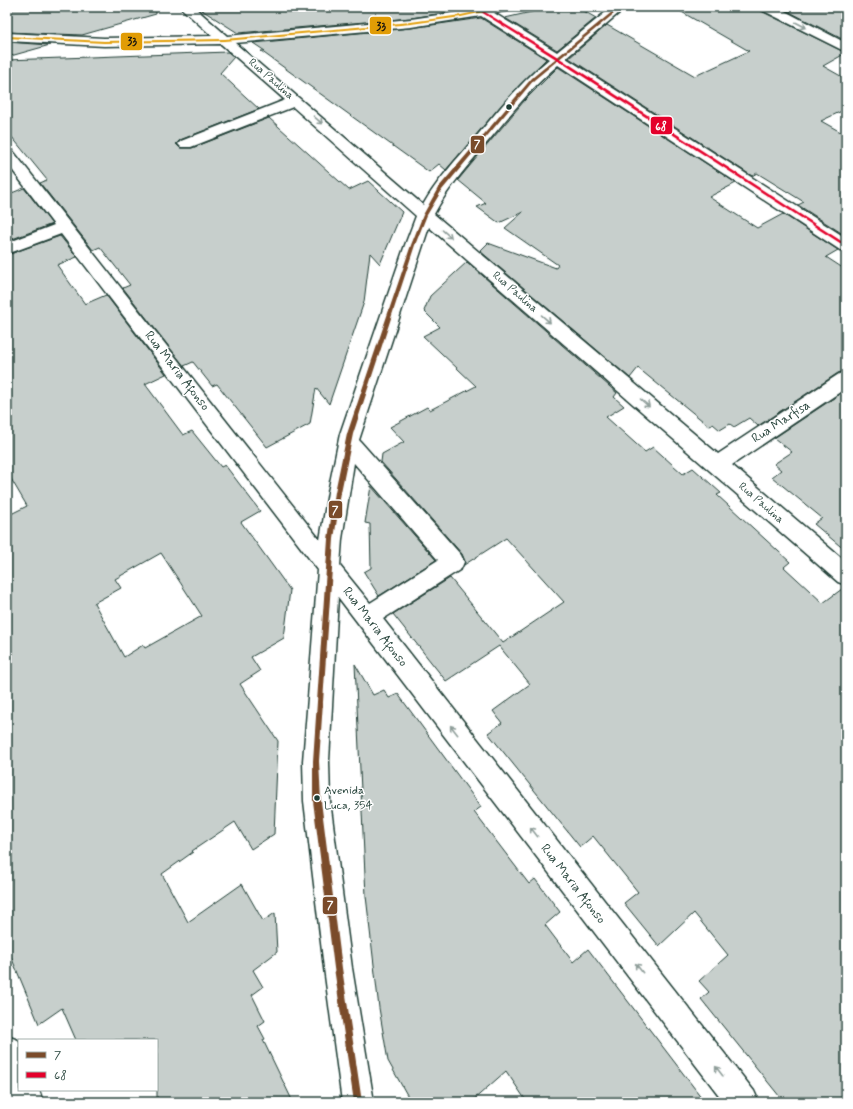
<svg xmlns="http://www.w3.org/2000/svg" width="853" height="1109" font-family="Mynerve,sans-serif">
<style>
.building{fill:#c7cfcc;stroke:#1f3d34;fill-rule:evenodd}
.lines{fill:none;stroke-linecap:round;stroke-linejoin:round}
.minor-casing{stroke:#1f3d34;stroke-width:3}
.minor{fill:#fff;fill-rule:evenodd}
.bus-1-casing{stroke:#fff;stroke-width:3}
.bus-2-casing{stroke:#fff;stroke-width:3}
.bus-3-casing{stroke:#fff;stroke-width:3}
.bus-1{fill:#7a4b2a;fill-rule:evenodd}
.bus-2{fill:#e4002b;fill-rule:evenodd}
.bus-3{fill:#e19c05;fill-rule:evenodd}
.oneway{stroke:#8f9e9a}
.bus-dot{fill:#1f3d34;stroke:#fff;stroke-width:1.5}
.labels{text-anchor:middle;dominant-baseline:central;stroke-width:3;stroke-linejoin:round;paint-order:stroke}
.far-street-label{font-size:11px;fill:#1f3d34;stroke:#fff}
.bus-label{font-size:12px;fill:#1f3d34;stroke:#fff;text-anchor:start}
.street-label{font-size:13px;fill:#1f3d34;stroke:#fff}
.line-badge{stroke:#fff;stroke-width:1.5}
.badge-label{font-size:11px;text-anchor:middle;font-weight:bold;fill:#fff}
.pale-badge-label{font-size:11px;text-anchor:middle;font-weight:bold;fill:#111}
</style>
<rect width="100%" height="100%" fill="#fff"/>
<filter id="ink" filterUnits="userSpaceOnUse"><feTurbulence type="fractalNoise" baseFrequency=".025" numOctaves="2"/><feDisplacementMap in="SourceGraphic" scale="8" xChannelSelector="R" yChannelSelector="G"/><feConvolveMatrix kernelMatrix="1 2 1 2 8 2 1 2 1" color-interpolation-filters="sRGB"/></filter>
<g filter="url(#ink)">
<g class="building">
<polygon points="7,7 156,7 156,14 82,35 7,32"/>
<polygon points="197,7 470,7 470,9 411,18 238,33"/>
<polygon points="553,7 577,7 596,18 557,50 505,18"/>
<polygon points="673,7 760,7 761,11 846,53 823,66 846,79 846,109 821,121 846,135 846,236 798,205 804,202 757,173 752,176 569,58 607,25 695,76 749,51"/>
<polygon points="780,7 846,7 846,41"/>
<polygon points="481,18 546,59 510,95 446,170 439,164 429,172 261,51 265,51 253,43 411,28"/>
<polygon points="7,42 50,45 7,57"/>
<polygon points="228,52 234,57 220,73 259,109 180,140 176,144 180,148 192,148 269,118 349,190 368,181 402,212 380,264 370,253 364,302 329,404 316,388 310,424 267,447 217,384 212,386 193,362 184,366 123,288 130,285 100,247 93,250 40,183 47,180 7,131 7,60"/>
<polygon points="558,67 736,183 709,197 757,228 783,214 838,250 826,257 846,270 846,371 838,373 758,426 749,418 734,427 730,424 720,430 713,424 709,426 638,368 630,378 480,251 488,243 556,268 558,265 505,228 523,212 499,223 477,207 486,203 458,180 524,101"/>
<polygon points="24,188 52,224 7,241 7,195"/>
<path d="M60,236L77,257L57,265L85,304L106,295L166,374L145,384L183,435L192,431L221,467L225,465L260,511L241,522L290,590L284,638L251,657L260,671L240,684L278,741L274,834L251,849L235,822L192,851L193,852L162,874L188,922L242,884L263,921L275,913L277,952L253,970L263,987L252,995L265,1021L258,1026L265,1039L263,1040L293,1102H157V1040H76L62,1008L39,1024L7,947V516L27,506L7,472V255ZM161,553L202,616L145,648L143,645L124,657L94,603L121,588L115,579Z"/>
<polygon points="467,262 617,393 614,397 624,406 606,417 645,452 653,447 683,474 693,468 721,493 717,495 790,562 784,567 823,603 846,586 846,1102 784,1102 701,999 709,992 699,981 728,955 694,913 659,946 624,903 638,892 593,836 580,847 488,733 502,723 493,711 530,684 499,646 446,681 393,614 450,578 503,643 564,602 506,538 464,565 465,561 462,554 381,462 382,454 404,442 390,427 427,407 430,410 476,386 423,336 440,327 424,311 430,296"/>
<polygon points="846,390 846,551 814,524 822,518 772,477 781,470 774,464 792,452 774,438"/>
<polygon points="371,486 436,560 379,596 364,572 371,568 370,524 365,523"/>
<polygon points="355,664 373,695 384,690 389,698 398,694 481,807 474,812 529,884 535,879 560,912 545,925 573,962 588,949 705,1102 527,1102 506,1071 471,1102 411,1102 388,1061 379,1008 366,896"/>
</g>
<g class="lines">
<defs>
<g id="minor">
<path d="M180,7H194L227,36L411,19L472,10L471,7H510L509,10L494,13L557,52L612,7H626L566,58L846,238V251L840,250L558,65C532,87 512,112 490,139C470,163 449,186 434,214L718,454L839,374L846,372V388L732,465L846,562V585L838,582L429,227L359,440L461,555L464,562L461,569L383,619L754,1091L759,1102H724L338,597L329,761L330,801L352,968L374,1102H342L324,968L304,801L303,761L318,570L61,234L7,254V243L54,225L7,163V148L12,150L320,540L328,492L340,434L405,245L416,216L293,107L191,147H181L178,144L181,141L285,100L221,44L104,46L7,41V33L104,38L212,36ZM481,16L549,59C521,82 499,109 476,137C457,159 437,180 423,205L235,43L411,27ZM354,463L438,560L370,603L340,566L342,539Z"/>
<polygon points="761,7 777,7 846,43 846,52 762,10"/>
<polygon points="7,1036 18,1040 19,1043 19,1090 39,1090 43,1102 11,1102 7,1089"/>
</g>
</defs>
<use href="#minor" class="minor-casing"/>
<use href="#minor" class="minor"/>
<defs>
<polygon id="bus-1" points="618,7 622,7 534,80 442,190 427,215 415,245 353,434 341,492 334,539 319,761 321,801 342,968 362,1102 354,1102 334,968 313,801 313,761 328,539 335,492 347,434 411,245 423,215 438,188 532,78"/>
<polygon id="bus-2" points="473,7 477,7 558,57 846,244 846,247 556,59"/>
<polygon id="bus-3" points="499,7 506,7 461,17 411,24 225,41 104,43 7,38 7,36 104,41 225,39 411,22 461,15"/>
</defs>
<use href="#bus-1" class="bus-1-casing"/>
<use href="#bus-2" class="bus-2-casing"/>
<use href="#bus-3" class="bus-3-casing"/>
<use href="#bus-1" class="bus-1"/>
<use href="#bus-2" class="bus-2"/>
<use href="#bus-3" class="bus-3"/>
</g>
<defs><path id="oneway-shaft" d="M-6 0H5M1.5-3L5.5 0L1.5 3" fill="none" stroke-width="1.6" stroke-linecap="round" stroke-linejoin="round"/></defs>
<g class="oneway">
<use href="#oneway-shaft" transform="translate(801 25) rotate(27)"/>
<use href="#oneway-shaft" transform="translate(318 120) rotate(41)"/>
<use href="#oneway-shaft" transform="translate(447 234) rotate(41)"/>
<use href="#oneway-shaft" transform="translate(546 319) rotate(41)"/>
<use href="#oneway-shaft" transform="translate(645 403) rotate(41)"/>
<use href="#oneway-shaft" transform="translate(454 730) rotate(-128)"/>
<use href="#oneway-shaft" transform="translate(534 832) rotate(-128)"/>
<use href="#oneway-shaft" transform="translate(639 968) rotate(-128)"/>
<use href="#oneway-shaft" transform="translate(719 1071) rotate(-128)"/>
</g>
</g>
<g class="bus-dot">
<circle cx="509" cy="107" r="3.5"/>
<circle cx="317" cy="798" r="3.5"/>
</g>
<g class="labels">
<g class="far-street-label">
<text transform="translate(271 79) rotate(41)">Rua Paulina</text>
<text transform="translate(515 292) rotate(41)">Rua Paulina</text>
<text transform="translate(761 503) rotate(41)">Rua Paulina</text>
</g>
<g class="bus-label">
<text x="324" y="791">Avenida<tspan x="324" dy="15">Luca, 354</tspan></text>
</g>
<g class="street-label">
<text transform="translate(177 371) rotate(52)">Rua Maria Afonso</text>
<text transform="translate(781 422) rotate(-33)">Rua Marfisa</text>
<text transform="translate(375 627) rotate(52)">Rua Maria Afonso</text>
<text transform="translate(573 884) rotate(52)">Rua Maria Afonso</text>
</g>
</g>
<g class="line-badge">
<rect x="369" y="16" width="23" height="19" rx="4" fill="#e19c05"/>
<rect x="120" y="32" width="23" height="19" rx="4" fill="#e19c05"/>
<rect x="650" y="116" width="23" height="19" rx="4" fill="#e4002b"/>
<rect x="470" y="135" width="15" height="19" rx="4" fill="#7a4b2a"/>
<rect x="328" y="500" width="15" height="19" rx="4" fill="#7a4b2a"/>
<rect x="322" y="896" width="16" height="19" rx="4" fill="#7a4b2a"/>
</g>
<g class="badge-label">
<text x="661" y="130">68</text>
<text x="477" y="148">7</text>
<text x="335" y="514">7</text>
<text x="330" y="909">7</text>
</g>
<g class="pale-badge-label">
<text x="381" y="30">33</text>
<text x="132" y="45">33</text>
</g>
<rect width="853" height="1109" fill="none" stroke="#fff" stroke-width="24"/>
<rect x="12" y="12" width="829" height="1085" fill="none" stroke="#1f3d34" stroke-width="1.5" filter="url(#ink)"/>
<rect x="18" y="1039" width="140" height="52" fill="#ffffff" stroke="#a5b1ae"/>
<rect x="26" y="1052" width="20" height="6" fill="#7a4b2a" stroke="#a5b1ae"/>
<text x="54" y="1059" font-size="12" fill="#1f3d34">7</text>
<rect x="26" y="1072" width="20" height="6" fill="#e4002b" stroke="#a5b1ae"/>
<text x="54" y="1079" font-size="12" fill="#1f3d34">68</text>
</svg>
